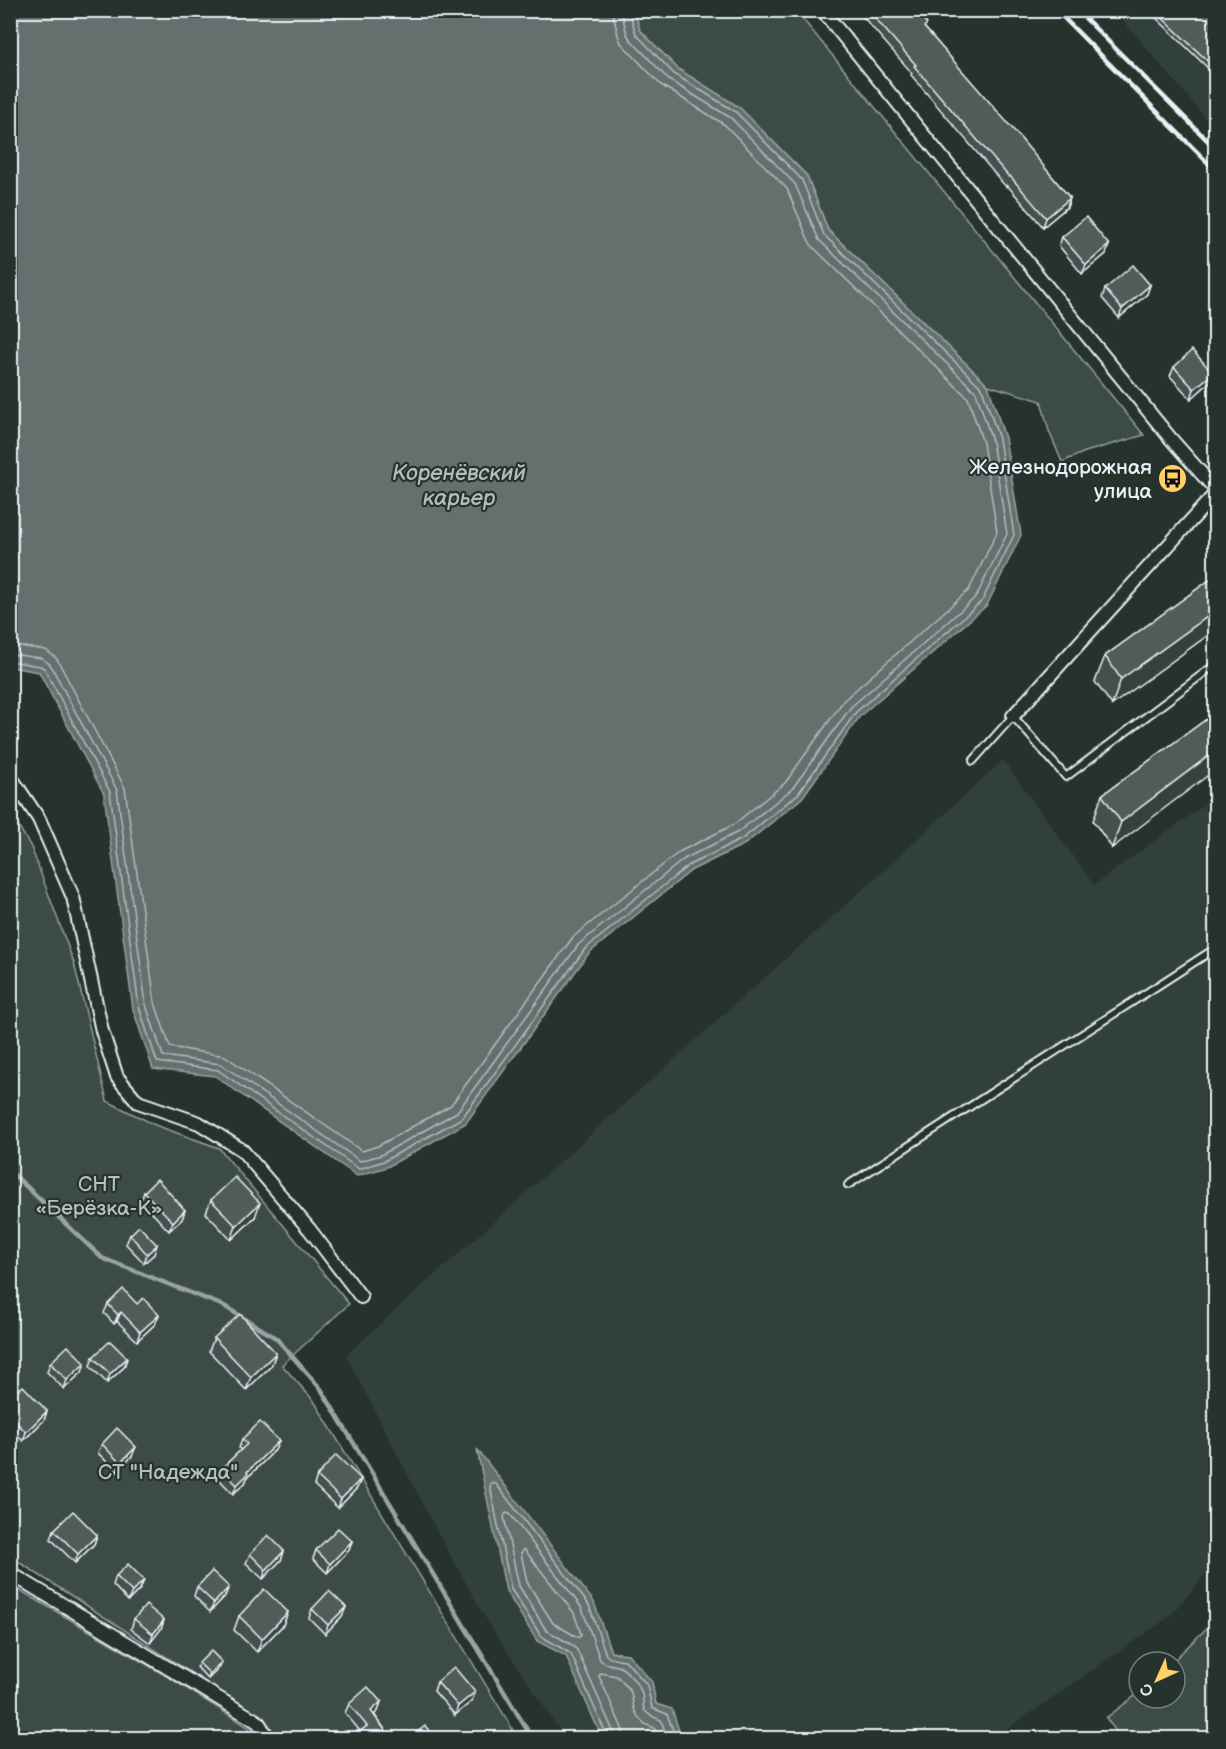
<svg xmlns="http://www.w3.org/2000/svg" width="1226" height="1749" font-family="'Balsamiq Sans',sans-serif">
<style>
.built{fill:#333f3a}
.green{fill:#3e4b47;stroke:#939ea0;stroke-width:1.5}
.water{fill:#636f6d;stroke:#98a3a5;stroke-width:1.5}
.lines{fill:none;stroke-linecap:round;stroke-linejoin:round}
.shore{stroke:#b3bdc0;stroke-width:1.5}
.stream{stroke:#98a3a5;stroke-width:4.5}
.service-casing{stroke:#e8f1f8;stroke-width:10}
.minor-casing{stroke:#e8f1f8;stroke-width:16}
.service{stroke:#26332d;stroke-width:6}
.minor{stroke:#26332d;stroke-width:12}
.rail{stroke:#e8f1f8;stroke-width:4.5}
.wall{fill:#454f4d;stroke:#e8f1f8;stroke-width:1.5}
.shaded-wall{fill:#38403e;stroke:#e8f1f8;stroke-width:1.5}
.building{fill:#505c59;stroke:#e8f1f8;stroke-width:1.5}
.labels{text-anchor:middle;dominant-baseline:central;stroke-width:4.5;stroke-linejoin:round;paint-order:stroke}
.poi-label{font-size:21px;fill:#e8f1f8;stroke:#26332d;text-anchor:end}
.park-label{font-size:21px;fill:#b5bfc3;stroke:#26332d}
.water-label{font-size:22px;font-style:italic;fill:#b3bdc0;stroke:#26332d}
</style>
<rect width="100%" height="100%" fill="#26332d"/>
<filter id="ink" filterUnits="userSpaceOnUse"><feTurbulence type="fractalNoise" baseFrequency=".0167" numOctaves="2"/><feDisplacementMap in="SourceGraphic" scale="12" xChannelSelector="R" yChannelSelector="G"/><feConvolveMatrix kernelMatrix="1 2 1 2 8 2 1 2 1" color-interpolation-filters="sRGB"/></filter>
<g filter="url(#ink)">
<g class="built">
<polygon points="1115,11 1215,11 1215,129"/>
<polygon points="1003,760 1094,885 1215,797 1215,1563 1169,1617 994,1738 565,1738 489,1624 439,1535 346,1355 893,862"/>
</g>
<g class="green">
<polygon points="634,11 796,11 1144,435 1085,452 1062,462 1049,431 1041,401 988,385 828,230 807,176 739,107 678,69 640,30"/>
<polygon points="10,812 31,847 74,963 107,1101 155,1125 219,1148 349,1304 282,1365 314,1401 518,1738 278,1738 266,1721 11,1557"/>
<polygon points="11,1585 175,1681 256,1732 261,1738 11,1738"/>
<polygon points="1215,1620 1215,1738 1121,1738 1106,1718 1139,1693 1139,1698 1175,1698 1175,1662 1172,1662"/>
</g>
<g class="water">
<polygon points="10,11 634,11 640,30 678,69 739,107 807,176 828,230 988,385 1005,438 1021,535 987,605 860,716 802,798 745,844 692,870 589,953 466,1123 387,1167 357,1176 215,1076 153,1069 133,1009 104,794 39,672 11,667"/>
<polygon points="477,1449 594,1602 611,1652 628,1654 652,1682 656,1704 672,1709 680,1734 687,1738 602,1738 566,1656 537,1641 506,1591"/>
</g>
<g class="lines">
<g class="shore">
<polyline points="10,645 46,650 57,659 125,788 155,1003 170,1047 225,1056 362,1151 378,1146 451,1105 573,937 679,852 733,825 785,783 844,700 969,590 997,532 983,443 968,398 812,246 808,239 787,189 725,125 661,85 621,43 618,35 612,10"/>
<polyline points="10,654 41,658 50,664 117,790 146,1005 163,1056 221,1064 360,1161 381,1155 457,1112 579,944 684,859 738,832 792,789 851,707 976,597 1007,534 992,441 976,392 819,240 795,184 731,118 669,80 630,39 627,34 621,10"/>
<polyline points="10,661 40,666 44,668 110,792 139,1007 157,1062 218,1070 359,1169 384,1161 462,1118 585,949 689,865 742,839 798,794 856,712 982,601 1014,535 999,439 982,388 824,235 802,180 736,112 674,74 636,34 629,10"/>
<polygon points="524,1549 574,1613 581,1634 580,1637 577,1637 553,1623 527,1582 521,1553"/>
<polyline points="607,1738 606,1734 571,1654 541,1636 511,1589 490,1486 492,1483 496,1484 589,1605 606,1655 610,1658 625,1660 647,1685 652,1708 667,1714 676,1738"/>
<path d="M615,1738L613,1731L577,1650L572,1645L546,1630L519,1586L504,1517L506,1513L510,1514L582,1608L600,1660C606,1665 611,1664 618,1666C625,1668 635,1681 639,1687C650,1705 632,1709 661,1720L667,1738"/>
<polyline points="624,1738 622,1728 599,1676 601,1673 617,1676 631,1692 634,1709 638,1717 645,1724 654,1728 658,1738"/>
</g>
<polyline class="stream" points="10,1171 102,1258 224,1306 276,1338 321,1389 532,1738"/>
<defs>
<g id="service">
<polyline points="973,761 1013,716 1066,777 1216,664"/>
<polyline points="848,1185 1216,948"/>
</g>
<g id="minor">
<polyline points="822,10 1171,439 1216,490"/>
<polyline points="1013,716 1216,493"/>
<polyline points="10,776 39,819 73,897 102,1031 117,1077 138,1102 199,1123 242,1150 310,1230 361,1297"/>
<polyline points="10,1573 258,1722 268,1738"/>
</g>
</defs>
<use href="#service" class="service-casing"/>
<use href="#minor" class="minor-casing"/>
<use href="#service" class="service"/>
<use href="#minor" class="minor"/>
<g class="rail">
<polyline points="1056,10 1216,171"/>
<polyline points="1077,10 1216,149"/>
</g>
</g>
<g class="wall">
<polygon points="857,10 916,10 925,28 1070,198 1067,207 1043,227 1007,185 1006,187 911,75 912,73"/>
<polygon points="1148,10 1215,10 1215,75"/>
<polygon points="1062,237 1106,254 1082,274 1059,246"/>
<polygon points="1150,285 1147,294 1119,318 1102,298 1105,289"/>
<polygon points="1174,367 1210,382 1191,399 1170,376"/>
<polygon points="1215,576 1112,705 1095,682 1105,656"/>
<polygon points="1215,713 1112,848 1093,821 1102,795"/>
<polygon points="144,1192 185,1210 182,1219 169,1231 141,1201"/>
<polygon points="211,1200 255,1217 231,1240 206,1213"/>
<polygon points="130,1235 154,1254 144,1263 126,1244"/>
<polygon points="108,1304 155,1324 137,1341 117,1321 114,1324 104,1313"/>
<polygon points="214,1338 276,1353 271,1366 246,1390 209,1351"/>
<polygon points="93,1357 127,1358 124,1367 107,1383 90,1366"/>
<polygon points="50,1363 82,1372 64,1389 47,1372"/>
<polygon points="10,1398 47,1411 44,1420 23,1441 14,1432 10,1435"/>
<polygon points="242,1439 279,1441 275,1450 247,1478 245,1483 233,1494 218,1478 221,1469 241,1450 239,1448"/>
<polygon points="102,1444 132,1456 117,1472 98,1453"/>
<polygon points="317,1476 361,1479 357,1488 338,1508 314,1485"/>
<polygon points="54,1530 97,1535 94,1544 75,1563 51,1539"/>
<polygon points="352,1541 349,1550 327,1573 313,1559 316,1550"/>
<polygon points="284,1551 281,1560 263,1579 246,1563 250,1554"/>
<polygon points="116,1576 144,1580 140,1589 128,1601 113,1585"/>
<polygon points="197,1587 225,1596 210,1612 194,1596"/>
<polygon points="346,1607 342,1616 325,1634 309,1618 312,1609"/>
<polygon points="288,1612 283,1625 257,1652 234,1630 239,1616"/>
<polygon points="134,1619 164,1620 161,1629 150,1643 131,1629"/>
<polygon points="199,1663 220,1667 208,1679 197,1667"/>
<polygon points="437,1682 472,1701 455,1715 434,1691"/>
<polygon points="349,1704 378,1711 374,1714 391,1738 356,1738 359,1732 360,1731 345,1713"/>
</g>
<g class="shaded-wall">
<polygon points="1070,198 1067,207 1043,227 1046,218"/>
<polygon points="1109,245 1106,254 1082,274 1086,265"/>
<polygon points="1150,285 1147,294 1119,318 1122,309"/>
<polygon points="1213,373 1210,382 1191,399 1194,389"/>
<polygon points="1215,611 1215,630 1112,705 1121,679"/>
<polygon points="1215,751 1215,770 1112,848 1121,822"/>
<polygon points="260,1203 255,1217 231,1240 236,1226"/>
<polygon points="185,1210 182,1219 169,1231 173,1222"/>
<polygon points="157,1245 154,1254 144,1263 147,1254"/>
<polygon points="121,1312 117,1321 114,1324 118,1315"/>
<polygon points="159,1315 155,1324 137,1341 140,1332"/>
<polygon points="276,1353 271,1366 246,1390 251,1377"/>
<polygon points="127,1358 124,1367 107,1383 110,1374"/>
<polygon points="85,1363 82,1372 64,1389 67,1380"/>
<polygon points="47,1411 44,1420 23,1441 26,1432"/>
<polygon points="17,1423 14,1432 10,1435 10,1429"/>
<polygon points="279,1441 275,1450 247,1478 245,1483 233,1494 237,1485 247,1472"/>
<polygon points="136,1447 132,1456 117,1472 120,1463"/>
<polygon points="361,1479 357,1488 338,1508 341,1499"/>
<polygon points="97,1535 94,1544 75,1563 78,1554"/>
<polygon points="352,1541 349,1550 327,1573 330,1564"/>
<polygon points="284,1551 281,1560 263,1579 266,1570"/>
<polygon points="144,1580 140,1589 128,1601 132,1592"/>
<polygon points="229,1587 225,1596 210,1612 214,1603"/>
<polygon points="346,1607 342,1616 325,1634 328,1625"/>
<polygon points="288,1612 283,1625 257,1652 262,1639"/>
<polygon points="164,1620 161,1629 150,1643 153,1634"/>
<polygon points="222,1662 220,1667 208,1679 210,1674"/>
<polygon points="475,1692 472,1701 455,1715 458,1706"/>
<polygon points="381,1702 378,1711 368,1720 371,1711"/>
</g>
<g class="building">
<polygon points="868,10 916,10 927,24 924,27 1012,128 1070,198 1046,218 1010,176 1009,177 914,66 916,65"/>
<polygon points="1154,10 1215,10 1215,68"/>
<polygon points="1086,217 1109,245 1086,265 1062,237"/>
<polygon points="1133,265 1150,285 1122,309 1105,289"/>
<polygon points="1192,350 1213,373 1194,389 1174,367"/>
<polygon points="1215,576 1215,611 1121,679 1105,656"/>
<polygon points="1215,713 1215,751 1121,822 1102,795"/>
<polygon points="235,1177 260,1203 236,1226 211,1200"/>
<polygon points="157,1179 185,1210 173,1222 144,1192"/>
<polygon points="139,1226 157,1245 147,1254 130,1235"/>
<polygon points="123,1289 137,1304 143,1298 159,1315 140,1332 121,1312 118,1315 108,1304"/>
<polygon points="240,1314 276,1353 251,1377 214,1338"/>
<polygon points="110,1341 127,1358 110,1374 93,1357"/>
<polygon points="68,1346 85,1363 67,1380 50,1363"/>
<polygon points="23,1386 47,1411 26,1432 17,1423 10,1429 10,1398"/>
<polygon points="260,1422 279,1441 247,1472 248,1474 237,1485 221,1469 247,1444 242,1439"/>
<polygon points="117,1428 136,1447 120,1463 102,1444"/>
<polygon points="336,1455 361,1479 341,1499 317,1476"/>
<polygon points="73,1511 97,1535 78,1554 54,1530"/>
<polygon points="338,1528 352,1541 330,1564 316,1550"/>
<polygon points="268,1535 284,1551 266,1570 250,1554"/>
<polygon points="128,1564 144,1580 132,1592 116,1576"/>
<polygon points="212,1571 229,1587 214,1603 197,1587"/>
<polygon points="264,1589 288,1612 262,1639 239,1616"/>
<polygon points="329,1591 346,1607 328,1625 312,1609"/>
<polygon points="146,1605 164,1620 153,1634 134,1619"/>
<polygon points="211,1651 222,1662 210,1674 199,1663"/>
<polygon points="454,1667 475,1692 458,1706 437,1682"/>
<polygon points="368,1687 381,1702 371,1711 391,1738 378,1738 377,1737 376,1738 363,1738 359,1732 367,1726 349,1704"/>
<polygon points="425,1726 436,1738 410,1738"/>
</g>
</g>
<defs>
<symbol id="bus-disc" viewBox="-11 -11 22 22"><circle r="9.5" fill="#ffd166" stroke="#26332d"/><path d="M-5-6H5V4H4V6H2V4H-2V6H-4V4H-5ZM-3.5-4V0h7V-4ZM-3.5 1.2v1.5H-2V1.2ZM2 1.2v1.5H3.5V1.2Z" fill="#111"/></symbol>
</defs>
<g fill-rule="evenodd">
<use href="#bus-disc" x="1156" y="462" width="33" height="33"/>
</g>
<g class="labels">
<g class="poi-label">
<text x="1152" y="467">Железнодорожная<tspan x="1152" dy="24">улица</tspan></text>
</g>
<g class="park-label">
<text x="99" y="1184">СНТ<tspan x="99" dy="24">«Берёзка-К»</tspan></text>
<text x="168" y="1472">СТ "Надежда"</text>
</g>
<g class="water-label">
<text x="459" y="473">Коренёвский<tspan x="459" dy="25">карьер</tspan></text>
</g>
</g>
<rect width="1226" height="1749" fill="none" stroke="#26332d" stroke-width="36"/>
<rect x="18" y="18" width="1190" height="1713" fill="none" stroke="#e8f1f8" stroke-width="2" filter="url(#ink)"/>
<g transform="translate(1157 1680) rotate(225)"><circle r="28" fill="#26332d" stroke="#747f7e" stroke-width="1.5"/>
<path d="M0-4.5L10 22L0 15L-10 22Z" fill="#ffd166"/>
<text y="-9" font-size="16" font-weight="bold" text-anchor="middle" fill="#e8f1f8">С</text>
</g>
</svg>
